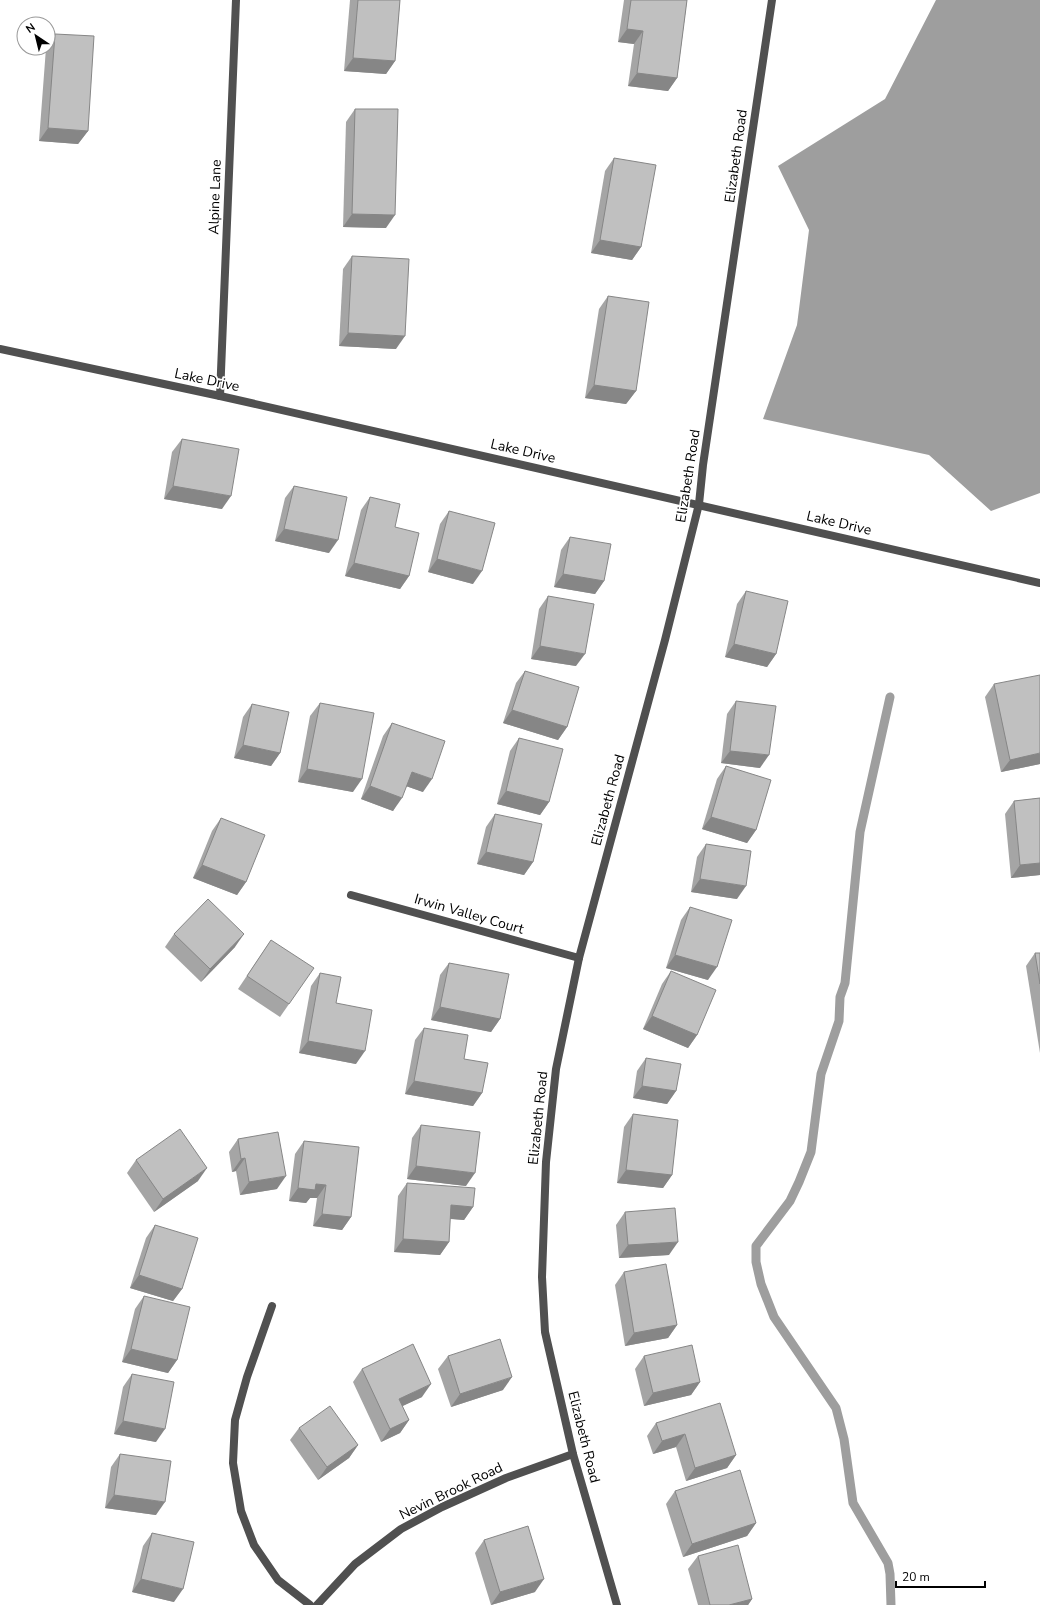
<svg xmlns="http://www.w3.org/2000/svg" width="1040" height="1605" font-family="'Nunito Sans',sans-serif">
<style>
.water{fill:#9e9e9e}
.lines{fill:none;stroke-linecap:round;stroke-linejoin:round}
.stream{stroke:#9e9e9e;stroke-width:9}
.minor{stroke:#505050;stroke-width:8}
.wall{fill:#a5a5a5}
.shaded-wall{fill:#868686}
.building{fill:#c0c0c0;stroke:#868686}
.labels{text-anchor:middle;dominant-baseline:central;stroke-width:3.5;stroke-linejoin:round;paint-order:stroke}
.street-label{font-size:14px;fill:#000;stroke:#fff}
</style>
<rect width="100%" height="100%" fill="#fff"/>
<polygon class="water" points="936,0 1040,0 1040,493 991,511 929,455 763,419 797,325 809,230 778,166 885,99"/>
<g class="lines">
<polyline class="stream" points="890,697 860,832 845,983 840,997 839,1021 821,1074 811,1152 799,1182 790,1201 756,1246 756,1262 761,1284 774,1317 836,1408 844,1439 853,1503 888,1563 890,1574 891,1605"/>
<g class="minor">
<polyline points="0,349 220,396 1040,583"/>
<polyline points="220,396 236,0"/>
<polyline points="351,895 579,958"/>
<polyline points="272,1306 247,1377 235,1420 233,1463 241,1511 254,1545 278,1580 310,1605"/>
<polyline points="317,1605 355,1564 401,1529 442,1507 506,1478 573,1454"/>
<polyline points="617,1605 573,1454 545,1332 542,1277 546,1162 556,1069 579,958 665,640 699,504 703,465 772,0"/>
</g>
</g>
<g class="wall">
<polygon points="350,0 400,0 395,61 386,74 344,71"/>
<polygon points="624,0 687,0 677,78 668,91 628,86 634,44 618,42"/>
<polygon points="55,34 88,131 78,144 39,141 46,48 48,48 48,44"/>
<polygon points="355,109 386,228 343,227 346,122"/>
<polygon points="614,158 641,247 632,260 591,253 605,171"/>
<polygon points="352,256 396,349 339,346 343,269"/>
<polygon points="608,296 636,391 626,404 585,398 599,309"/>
<polygon points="182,439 222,509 164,499 172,452"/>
<polygon points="294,486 329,553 275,541 285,498"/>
<polygon points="370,497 395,527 409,576 400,589 345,576 361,510"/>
<polygon points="449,511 473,584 428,572 440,524"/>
<polygon points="570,537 604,581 595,594 554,587 561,550"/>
<polygon points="746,591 776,654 767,667 725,657 737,604"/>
<polygon points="548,596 576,666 531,659 539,609"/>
<polygon points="525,671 567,727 558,740 503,723 516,683"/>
<polygon points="994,684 1040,764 1001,772 985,697"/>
<polygon points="736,701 760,768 721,763 727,714"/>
<polygon points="320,703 353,792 298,782 310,716"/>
<polygon points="252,704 280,753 271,766 234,758 243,717"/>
<polygon points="392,723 423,792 406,786 393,811 361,799 383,736"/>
<polygon points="519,738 549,802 540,815 497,804 510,751"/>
<polygon points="726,766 756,830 747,843 702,829 717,779"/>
<polygon points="1040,798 1040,875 1011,878 1005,814 1014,801"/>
<polygon points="495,814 533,862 524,875 477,864 486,827"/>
<polygon points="221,818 246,882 237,895 193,878 212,831"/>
<polygon points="706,844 737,899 691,892 697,857"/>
<polygon points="690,907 708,980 666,968 681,920"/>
<polygon points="174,934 235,947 201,982 165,947"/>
<polygon points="271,940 289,1004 280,1017 238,989"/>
<polygon points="1035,953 1040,953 1040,1053 1026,966"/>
<polygon points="449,963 500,1019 491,1032 431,1020 440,975"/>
<polygon points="671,971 697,1035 688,1048 643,1029 662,984"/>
<polygon points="320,973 336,1003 356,1064 299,1053 311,986"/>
<polygon points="424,1028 464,1059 482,1093 473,1106 405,1094 415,1040"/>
<polygon points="646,1058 676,1091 667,1104 633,1098 637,1071"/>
<polygon points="633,1114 672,1175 663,1188 617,1183 624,1127"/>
<polygon points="421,1125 466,1186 407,1179 412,1138"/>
<polygon points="238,1139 277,1189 240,1195 236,1171 232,1172 229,1152"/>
<polygon points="304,1141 351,1217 342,1230 313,1226 317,1198 310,1198 306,1203 289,1201 295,1154"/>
<polygon points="136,1160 198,1181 154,1212 127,1173"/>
<polygon points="407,1183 473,1207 464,1220 450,1219 449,1242 440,1255 394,1252 398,1196"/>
<polygon points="625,1212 669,1255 619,1258 616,1225"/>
<polygon points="155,1225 182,1289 173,1301 130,1288 146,1238"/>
<polygon points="624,1272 677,1325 668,1338 625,1346 615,1285"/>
<polygon points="144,1296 177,1360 168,1373 122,1362 135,1309"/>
<polygon points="448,1356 503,1390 451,1407 438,1369"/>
<polygon points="644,1356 700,1382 691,1395 644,1406 635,1369"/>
<polygon points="362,1369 422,1397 402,1406 409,1420 400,1433 381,1442 353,1382"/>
<polygon points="132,1374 156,1442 114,1434 123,1387"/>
<polygon points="656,1423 736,1455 727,1468 686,1481 676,1447 653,1454 647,1436"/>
<polygon points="299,1428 358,1445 349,1458 318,1480 290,1440"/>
<polygon points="120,1454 156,1515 105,1508 111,1467"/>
<polygon points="675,1491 756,1523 747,1536 683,1557 666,1504"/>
<polygon points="152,1533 174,1602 132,1592 143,1546"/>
<polygon points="484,1540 535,1592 491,1605 475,1553"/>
<polygon points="698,1556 752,1599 748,1605 698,1605 688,1569"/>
</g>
<g class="shaded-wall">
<polygon points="627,29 643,31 634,44 618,42"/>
<polygon points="353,58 395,61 386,74 344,71"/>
<polygon points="637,73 677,78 668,91 628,86"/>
<polygon points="48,128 88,131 78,144 39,141"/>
<polygon points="352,214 395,215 386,228 343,227"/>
<polygon points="600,240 641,247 632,260 591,253"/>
<polygon points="348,333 405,336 396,349 339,346"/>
<polygon points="594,385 636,391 626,404 585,398"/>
<polygon points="173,486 231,496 222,509 164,499"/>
<polygon points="284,529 338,540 329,553 275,541"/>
<polygon points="437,559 482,571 473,584 428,572"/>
<polygon points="354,563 409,576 400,589 345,576"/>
<polygon points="563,574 604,581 595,594 554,587"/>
<polygon points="734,644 776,654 767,667 725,657"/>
<polygon points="540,646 585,654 576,666 531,659"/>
<polygon points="512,710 567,727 558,740 503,723"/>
<polygon points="243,745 280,753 271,766 234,758"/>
<polygon points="730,751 769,755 760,768 721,763"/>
<polygon points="1040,753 1040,764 1001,772 1010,760"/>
<polygon points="307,769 362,779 353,792 298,782"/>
<polygon points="412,772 432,779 423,792 403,785"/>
<polygon points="370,786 402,798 393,811 361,799"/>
<polygon points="506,791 549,802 540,815 497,804"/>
<polygon points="711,817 756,830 747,843 702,829"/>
<polygon points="486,852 533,862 524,875 477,864"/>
<polygon points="1040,863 1040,875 1011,878 1020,865"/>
<polygon points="202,865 246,882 237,895 193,878"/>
<polygon points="700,879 746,886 737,899 691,892"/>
<polygon points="244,934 235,947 201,982 210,969"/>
<polygon points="675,955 717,967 708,980 666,968"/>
<polygon points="440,1007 500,1019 491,1032 431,1020"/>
<polygon points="652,1016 697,1035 688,1048 643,1029"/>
<polygon points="308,1041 365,1051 356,1064 299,1053"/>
<polygon points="414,1081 482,1093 473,1106 405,1094"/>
<polygon points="642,1086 676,1091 667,1104 633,1098"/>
<polygon points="245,1158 236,1171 232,1172 241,1159"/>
<polygon points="416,1166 475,1173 466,1186 407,1179"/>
<polygon points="207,1168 198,1181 154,1212 163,1199"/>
<polygon points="626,1170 672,1175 663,1188 617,1183"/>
<polygon points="286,1176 277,1189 240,1195 249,1182"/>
<polygon points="316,1184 326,1185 317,1198 310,1198 306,1203 289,1201 298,1188"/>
<polygon points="451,1205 473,1207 464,1220 442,1218"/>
<polygon points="322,1214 351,1217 342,1230 313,1226"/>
<polygon points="403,1239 449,1242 440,1255 394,1252"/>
<polygon points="678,1242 669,1255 619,1258 628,1245"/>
<polygon points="139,1275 182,1289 173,1301 130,1288"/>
<polygon points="677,1325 668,1338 625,1346 634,1333"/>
<polygon points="131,1349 177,1360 168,1373 122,1362"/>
<polygon points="512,1377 503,1390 451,1407 460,1394"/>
<polygon points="700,1382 691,1395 644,1406 653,1393"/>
<polygon points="431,1384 422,1397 390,1412 399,1399"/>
<polygon points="409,1420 400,1433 381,1442 390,1429"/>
<polygon points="123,1421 165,1429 156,1442 114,1434"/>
<polygon points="685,1434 676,1447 653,1454 662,1441"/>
<polygon points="358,1445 349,1458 318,1480 327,1467"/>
<polygon points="736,1455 727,1468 686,1481 695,1468"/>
<polygon points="114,1495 165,1502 156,1515 105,1508"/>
<polygon points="756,1523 747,1536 683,1557 692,1544"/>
<polygon points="141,1579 183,1589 174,1602 132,1592"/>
<polygon points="544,1579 535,1592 491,1605 500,1592"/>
<polygon points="752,1599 748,1605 729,1605"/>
</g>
<g class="building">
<polygon points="358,0 400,0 395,61 353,58"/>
<polygon points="631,0 687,0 677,78 637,73 643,31 627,29"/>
<polygon points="55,34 94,36 88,131 48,128"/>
<polygon points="355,109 398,109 395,215 352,214"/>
<polygon points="614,158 656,165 641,247 600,240"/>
<polygon points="352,256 409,259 405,336 348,333"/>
<polygon points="608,296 649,302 636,391 594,385"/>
<polygon points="182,439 239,449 231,496 173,486"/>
<polygon points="294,486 347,497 338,540 284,529"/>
<polygon points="370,497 400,504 395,527 419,533 409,576 354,563"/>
<polygon points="449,511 495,523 482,571 437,559"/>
<polygon points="570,537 611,544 604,581 563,574"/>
<polygon points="746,591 788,601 776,654 734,644"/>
<polygon points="548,596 594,604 585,654 540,646"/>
<polygon points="525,671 579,687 567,727 512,710"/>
<polygon points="1040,675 1040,753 1010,760 994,684"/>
<polygon points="736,701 776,706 769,755 730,751"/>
<polygon points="320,703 374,713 362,779 307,769"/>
<polygon points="252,704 289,712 280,753 243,745"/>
<polygon points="392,723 445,741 432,779 412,772 402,798 370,786"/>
<polygon points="519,738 563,749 549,802 506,791"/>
<polygon points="726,766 771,780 756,830 711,817"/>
<polygon points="1040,798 1040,863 1020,865 1014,801"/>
<polygon points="495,814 542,824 533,862 486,852"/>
<polygon points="221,818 265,835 246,882 202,865"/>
<polygon points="706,844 751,851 746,886 700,879"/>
<polygon points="208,899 244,934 210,969 174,934"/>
<polygon points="690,907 732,920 717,967 675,955"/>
<polygon points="271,940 314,968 289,1004 247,976"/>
<polygon points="1035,953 1040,953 1040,984"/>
<polygon points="449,963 509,974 500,1019 440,1007"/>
<polygon points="671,971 716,990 697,1035 652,1016"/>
<polygon points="320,973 341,977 336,1003 372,1010 365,1051 308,1041"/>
<polygon points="424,1028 468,1035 464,1059 488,1063 482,1093 414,1081"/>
<polygon points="646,1058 681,1064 676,1091 642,1086"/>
<polygon points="633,1114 678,1120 672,1175 626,1170"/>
<polygon points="421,1125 480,1132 475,1173 416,1166"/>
<polygon points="180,1129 207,1168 163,1199 136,1160"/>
<polygon points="278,1132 286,1176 249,1182 245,1158 241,1159 238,1139"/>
<polygon points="304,1141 359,1147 351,1217 322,1214 326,1185 316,1184 315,1190 298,1188"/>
<polygon points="407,1183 475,1188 473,1207 451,1205 449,1242 403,1239"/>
<polygon points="675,1208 678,1242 628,1245 625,1212"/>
<polygon points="155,1225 198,1238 182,1289 139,1275"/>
<polygon points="666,1264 677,1325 634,1333 624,1272"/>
<polygon points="144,1296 190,1307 177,1360 131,1349"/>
<polygon points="500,1339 512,1377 460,1394 448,1356"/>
<polygon points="413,1344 431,1384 399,1399 409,1420 390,1429 362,1369"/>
<polygon points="692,1345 700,1382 653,1393 644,1356"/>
<polygon points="132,1374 174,1382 165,1429 123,1421"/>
<polygon points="720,1403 736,1455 695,1468 685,1434 662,1441 656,1423"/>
<polygon points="330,1406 358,1445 327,1467 299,1428"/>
<polygon points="120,1454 171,1461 165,1502 114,1495"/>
<polygon points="740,1470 756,1523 692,1544 675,1491"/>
<polygon points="528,1526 544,1579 500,1592 484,1540"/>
<polygon points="152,1533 194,1542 183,1589 141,1579"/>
<polygon points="738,1545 752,1599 729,1605 710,1605 698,1556"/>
</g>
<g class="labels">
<g class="street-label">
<text transform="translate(736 156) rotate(-82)">Elizabeth Road</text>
<text transform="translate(215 197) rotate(-88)">Alpine Lane</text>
<text transform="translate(207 380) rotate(12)">Lake Drive</text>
<text transform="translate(523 451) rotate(13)">Lake Drive</text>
<text transform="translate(688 476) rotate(-81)">Elizabeth Road</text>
<text transform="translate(839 523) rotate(13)">Lake Drive</text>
<text transform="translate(608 800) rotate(-75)">Elizabeth Road</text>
<text transform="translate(469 914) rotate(16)">Irwin Valley Court</text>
<text transform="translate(538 1118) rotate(-84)">Elizabeth Road</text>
<text transform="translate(584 1437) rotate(76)">Elizabeth Road</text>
<text transform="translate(451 1491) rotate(-26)">Nevin Brook Road</text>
</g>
</g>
<g transform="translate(36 36) rotate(325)"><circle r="19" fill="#ffffff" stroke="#999999"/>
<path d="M0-3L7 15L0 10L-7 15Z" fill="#000000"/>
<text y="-6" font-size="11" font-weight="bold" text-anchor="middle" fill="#000000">N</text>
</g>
<path d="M896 1581v6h89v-6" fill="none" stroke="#000000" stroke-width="2"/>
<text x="902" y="1581" font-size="12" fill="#000000" stroke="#ffffff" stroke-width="3" paint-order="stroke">20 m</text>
</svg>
